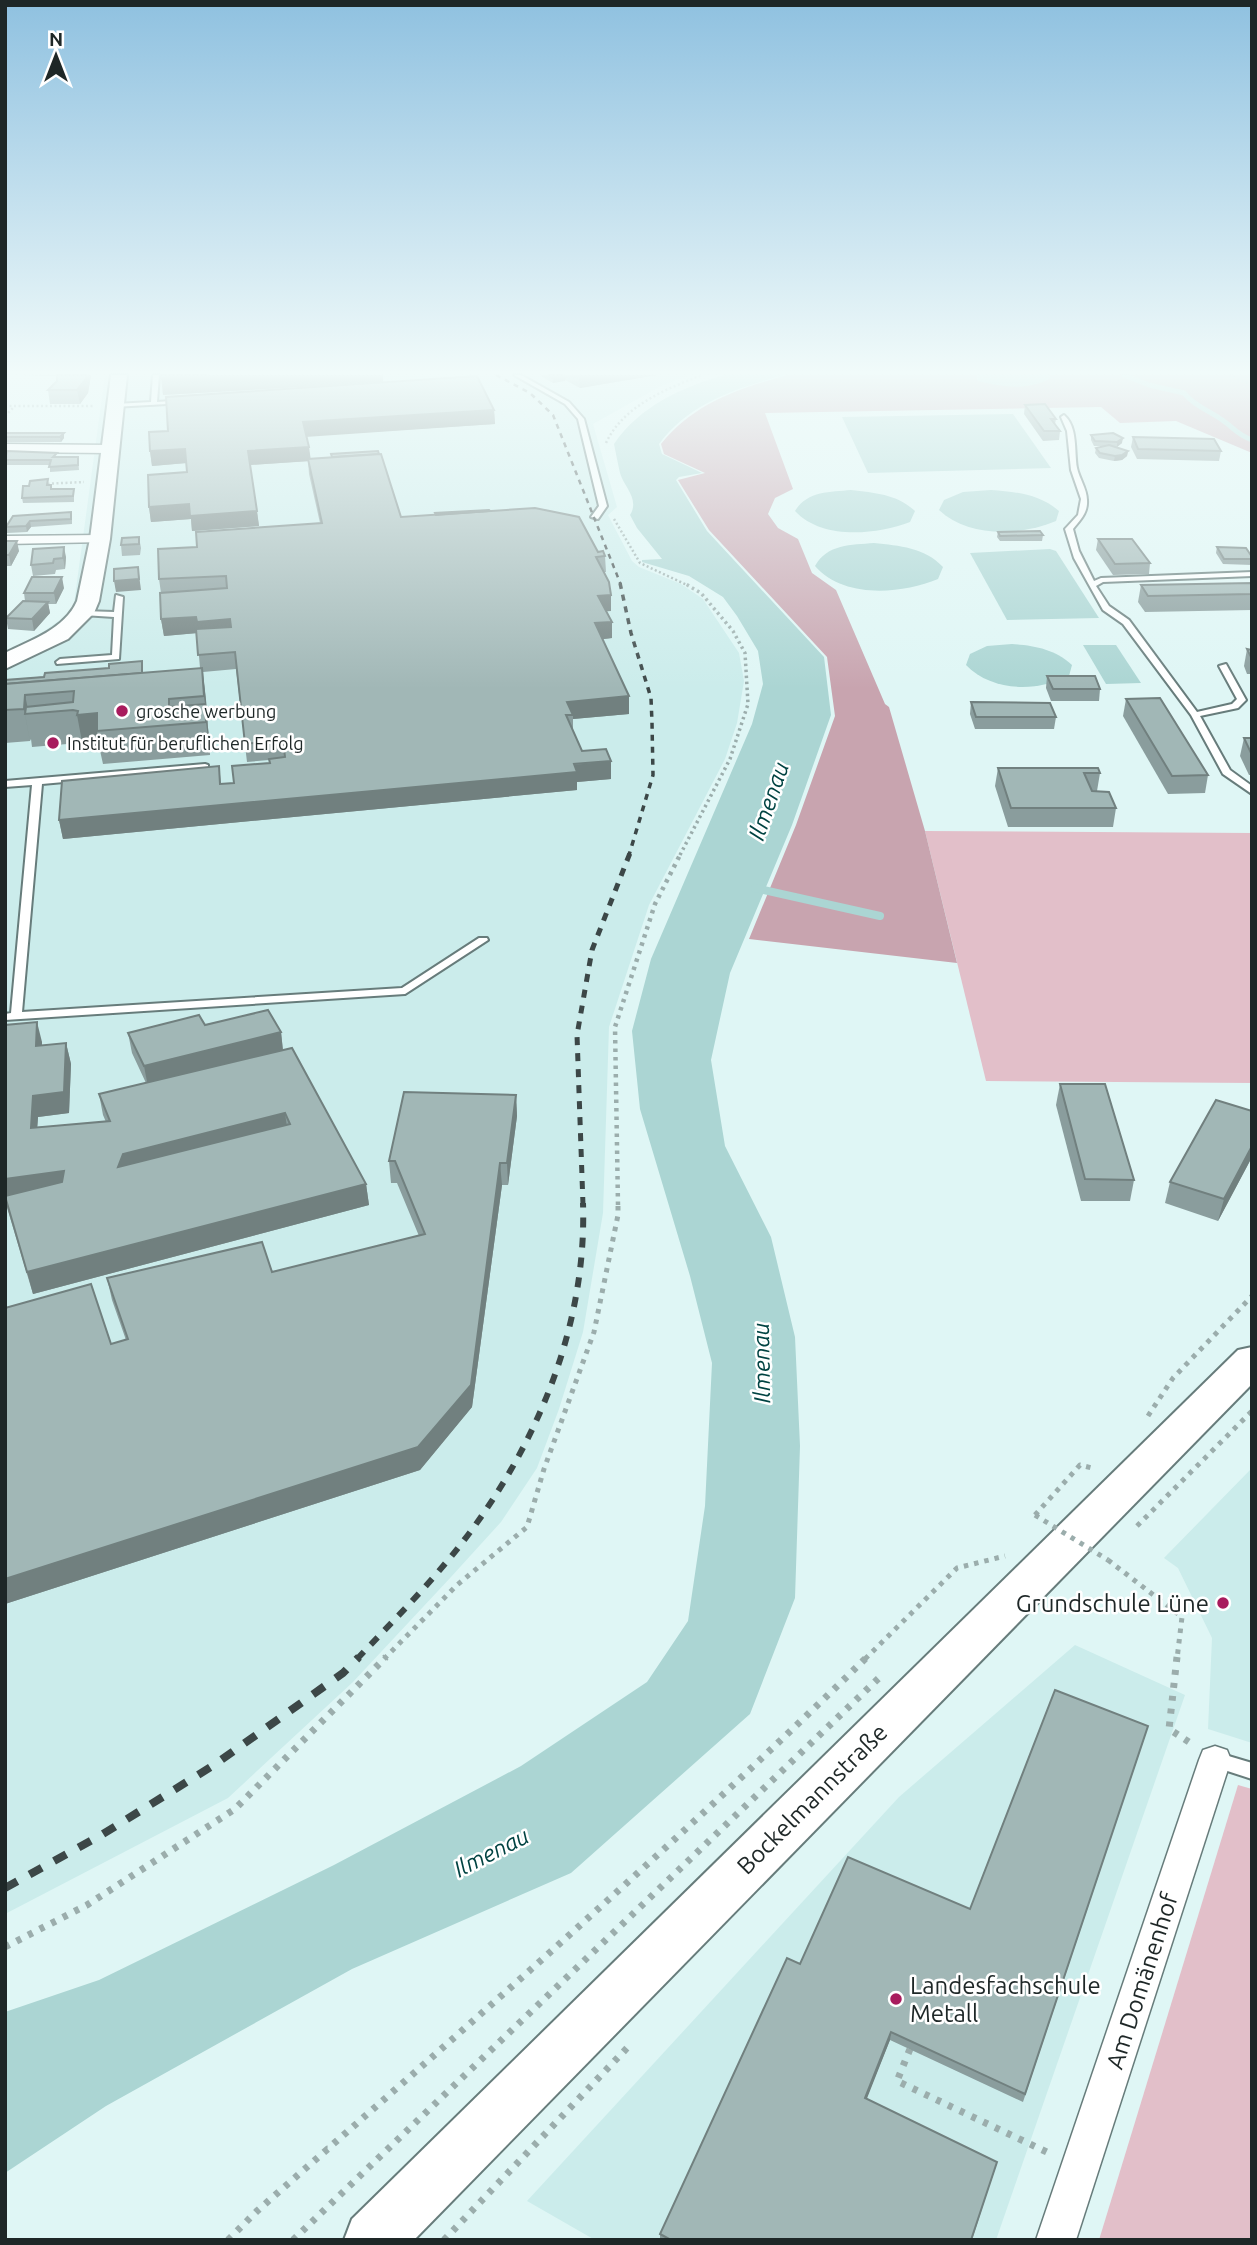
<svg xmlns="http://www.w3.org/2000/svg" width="1257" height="2245" font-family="Ubuntu,sans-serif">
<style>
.built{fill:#cbeceb}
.green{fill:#e2bfc9}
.forest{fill:#c8a4af}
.water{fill:#abd5d3}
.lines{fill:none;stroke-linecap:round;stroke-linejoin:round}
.stream-far1{stroke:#abd5d3;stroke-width:5}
.stream{stroke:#abd5d3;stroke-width:8}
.lane-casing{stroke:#677c7b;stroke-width:4}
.street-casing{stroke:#677c7b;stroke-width:3}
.secondary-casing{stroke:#677c7b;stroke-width:4}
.path-far4{stroke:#9badac;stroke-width:2.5;stroke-dasharray:2 2.5;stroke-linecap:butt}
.path-far3{stroke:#9badac;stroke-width:3.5;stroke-dasharray:2.5 3.5;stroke-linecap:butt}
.path-far2{stroke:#9badac;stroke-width:4.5;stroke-dasharray:3.5 5;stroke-linecap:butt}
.path-far1{stroke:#9badac;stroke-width:5;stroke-dasharray:4.5 6;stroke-linecap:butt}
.path{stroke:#9badac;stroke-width:7;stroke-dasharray:5 8;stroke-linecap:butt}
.lane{fill:#fff;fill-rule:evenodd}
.street{fill:#fff;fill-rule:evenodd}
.secondary{fill:#fff;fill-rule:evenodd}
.rail-far4{stroke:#3c4747;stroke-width:2.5;stroke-dasharray:5 5;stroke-linecap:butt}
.rail-far3{stroke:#3c4747;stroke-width:3.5;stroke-dasharray:6 6;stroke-linecap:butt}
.rail-far2{stroke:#3c4747;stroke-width:5;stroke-dasharray:8 8;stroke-linecap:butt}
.rail-far1{stroke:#3c4747;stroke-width:6;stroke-dasharray:10 10;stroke-linecap:butt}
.rail{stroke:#3c4747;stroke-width:8;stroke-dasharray:14 14;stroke-linecap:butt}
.path-bridge{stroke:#9badac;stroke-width:5;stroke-dasharray:4.5 6;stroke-linecap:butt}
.wall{fill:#8a9d9d}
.shaded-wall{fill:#71807f}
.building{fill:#a1b7b6;stroke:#71807f;stroke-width:2;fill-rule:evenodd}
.poi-dot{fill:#a81b5d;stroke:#fff;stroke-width:2.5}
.labels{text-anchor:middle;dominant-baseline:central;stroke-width:5;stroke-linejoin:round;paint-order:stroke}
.far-poi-label{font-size:18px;fill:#1e2727;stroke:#fff;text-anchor:start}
.water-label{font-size:23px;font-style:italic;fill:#004342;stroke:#fff}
.near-poi-label{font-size:24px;fill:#1e2727;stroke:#fff;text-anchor:end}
.near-street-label{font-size:24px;fill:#1e2727;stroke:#fff}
</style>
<rect width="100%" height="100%" fill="#dff6f5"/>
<g class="built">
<polygon points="105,375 690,375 661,386 593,424 617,507 608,515 632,561 639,567 681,584 703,599 739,653 744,681 737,723 725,759 649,905 609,1027 603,1213 583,1332 559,1409 537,1468 501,1522 451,1577 353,1682 228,1798 5,1914 5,656 14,652 73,611"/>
<polygon points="1252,1468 1252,1743 1208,1729 1212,1638 1178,1568 1164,1558"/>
<polygon points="1075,1645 1185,1695 996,2240 595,2240 527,2201 899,1797"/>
</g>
<g class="green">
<polygon points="925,831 1252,833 1252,1083 986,1081"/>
<polygon points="1238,1785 1252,1789 1252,2240 1099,2240"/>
</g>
<path class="forest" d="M787,375H977L978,381L1049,379L1050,375H1252V453L1176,421L1120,423L1101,407L765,413L793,489L775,498L768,514L778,528L798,539L812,573L836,590L885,704L889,707L925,831L957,963L749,939L796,825L835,716L827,657L709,530L678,480L705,473L664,454L661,444C694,403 738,389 787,375Z"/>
<g class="water">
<path d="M725,375H784C737,388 689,403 659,444L662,454L702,473L679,477L676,480L707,531L824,657L831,715L792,825L730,973L711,1060L725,1146L771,1237L795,1337L800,1446L795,1598L750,1714L571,1873L352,1969L106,2106L5,2173V2012L99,1980L334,1865L521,1766L647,1682L688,1621L705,1506L712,1363L690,1276L640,1109L632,1031L651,959L752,724L763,684L758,651L737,616L723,597L689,576L642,562V560L662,559L637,528L630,515C640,499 624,487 620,473C618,464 616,454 614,444C640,406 682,387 725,375Z"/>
<path d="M977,375H1050L1049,379C1025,391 1002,387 978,381Z"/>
<polygon points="1013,414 1051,468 868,473 842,417"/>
<path d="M851,490C875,493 897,494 915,511L910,522C875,535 822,540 795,511C807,491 830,492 851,490Z"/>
<path d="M991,490C1017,492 1039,494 1059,511L1056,521C1020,536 969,538 939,510L944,500L963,492Z"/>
<path d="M874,543C900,546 924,547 943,567L938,579C901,594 844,599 815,566C827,544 851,545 874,543Z"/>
<polygon points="1050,549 1056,551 1099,618 1007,620 970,553"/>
<path d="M1012,644C1035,646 1054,649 1072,665L1069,676C1037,692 992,692 966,665L970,654L987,646Z"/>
<polygon points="1083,645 1116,645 1141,683 1106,684"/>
</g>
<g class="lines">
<path class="stream-far1" d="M1124,375L1149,385L1184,393C1195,407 1211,411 1225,422C1236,430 1237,434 1252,440"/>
<polyline class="stream" points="755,888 880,916"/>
<defs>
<g id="lane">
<polygon points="153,375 159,375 157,402 183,400 185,403 113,407 115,404 151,402"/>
<polygon points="514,375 521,375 569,402 584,419 607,506 598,519 591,517 599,506 578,419 565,404"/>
<path d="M1064,415C1078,427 1074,451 1077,468C1079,478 1087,489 1087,500C1088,513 1080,520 1073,529L1079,551L1094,581L1101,578L1252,572V576L1103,582L1096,586L1109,606L1129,620L1197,712L1232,704L1237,699L1219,666L1226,664L1246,700L1238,708L1200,716L1230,770L1252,786V794L1223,774L1191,715L1123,624L1103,610L1074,558L1065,529L1078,515L1081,499L1071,470L1067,431L1061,417Z"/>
<polygon points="116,595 123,597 119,659 57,664 56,662 60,659 112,655 114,617 83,615 79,613 83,611 114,612"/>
<polygon points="205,764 208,765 208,769 42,784 22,1012 402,988 479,938 487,938 488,940 405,994 5,1020 5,1014 11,1013 32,785 5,787 5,781"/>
<polygon points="1215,1752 1252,1763 1252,1779 1209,1765 1206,1760 1209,1755"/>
</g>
<g id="street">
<polygon points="5,444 109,445 115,449 109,453 5,452"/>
<polygon points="100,535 107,539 105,542 5,544 5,536"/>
<polygon points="1215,1746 1227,1750 1231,1760 1076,2240 1036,2240 1199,1760 1203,1750"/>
</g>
<g id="secondary">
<path d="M111,375H127L110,539L99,601L94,613L68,639L5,669V653C31,640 65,629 77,601L90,539Z"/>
<polygon points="1252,1347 1252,1384 414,2240 344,2240 352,2219 1238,1350"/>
</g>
</defs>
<use href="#lane" class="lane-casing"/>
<use href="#street" class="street-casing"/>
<use href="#secondary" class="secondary-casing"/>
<g class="path-far4">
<polyline points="1229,375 1252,385"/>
<polyline points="5,406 93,406"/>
<polyline points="5,416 14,407"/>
<path d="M606,443C623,406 666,389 702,375"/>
<polyline points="43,484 84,482"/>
<polyline points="614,519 640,563 687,585"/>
</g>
<polyline class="path-far3" points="680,855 730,759 748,704 745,653 733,631 701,593 684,583"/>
<polyline class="path-far2" points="618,1205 615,1027 655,904 681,853"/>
<g class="path-far1">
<polyline points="1148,1416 1173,1378 1252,1296"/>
<polyline points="1035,1515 1080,1465 1096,1469"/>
<polyline points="1137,1526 1252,1411"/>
<polyline points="1108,1560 1182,1617 1177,1659"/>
<polyline points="384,1659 457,1585 527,1527 544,1469 594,1332 618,1215 618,1203"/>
<polyline points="865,1659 957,1568 1005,1556"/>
</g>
<g class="path">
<polyline points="1177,1657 1169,1729 1192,1744"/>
<polyline points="5,1947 87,1905 235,1809 386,1657"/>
<polyline points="910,2049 897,2081 1051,2154"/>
<path d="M228,2240L257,2211C463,2030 671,1849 867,1657"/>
<polyline points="293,2240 881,1676"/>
<polyline points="444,2240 627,2048"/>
</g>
<use href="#lane" class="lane"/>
<use href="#street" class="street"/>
<use href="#secondary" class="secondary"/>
<polyline class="rail-far4" points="496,375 530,393 553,415 621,585"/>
<polyline class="rail-far3" points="620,583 631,633 651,698 652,723 653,775 629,855"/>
<polyline class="rail-far2" points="583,1205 577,1035 592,950 630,853"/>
<path class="rail-far1" d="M357,1659C395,1619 435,1579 468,1535C539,1440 587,1323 583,1203"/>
<polyline class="rail" points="5,1888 103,1834 214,1765 343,1673 359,1657"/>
<polyline class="path-bridge" points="1035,1515 1108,1560"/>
</g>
<g class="wall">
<polygon points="12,375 91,375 88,393 80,404 50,404 48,390 57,381 57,376"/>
<polygon points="383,375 383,382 494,410 495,424 307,436 310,459 401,517 490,511 598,552 605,556 606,572 604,572 611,611 606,611 612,638 603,639 629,714 573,719 573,731 582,751 611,779 577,782 577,790 63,839 59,820 219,766 221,784 234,783 270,763 269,760 247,762 236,669 203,672 206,700 210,755 103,764 99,746 83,747 83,743 79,743 32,747 31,739 30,741 5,743 5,680 143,667 143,673 200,668 197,633 164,636 161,619 161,593 159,579 197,547 320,523 309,474 308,461 250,465 259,526 192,531 191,519 151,522 149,507 187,472 186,463 152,466 150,451 168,431 371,383 163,395"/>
<polygon points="541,375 657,375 580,388 565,380 553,383 541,376"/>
<polygon points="1025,405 1056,419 1055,424 1060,431 1059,440 1043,441 1024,414"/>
<polygon points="5,433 64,438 61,442 5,442"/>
<polygon points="1091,435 1122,443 1117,447 1128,451 1127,456 1122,460 1114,461 1099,458 1095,453 1096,448 1104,446 1094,446 1091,440"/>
<polygon points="1133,437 1221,451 1219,461 1137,459 1131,447"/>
<polygon points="78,457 79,470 50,472 50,465 5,465 5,458"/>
<polygon points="49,485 51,485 52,489 74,489 74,502 23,503 22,498"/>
<polygon points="13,516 72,517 72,524 31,527 27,532 7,533 6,527"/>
<polygon points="998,532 1043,535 1042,541 1000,541 997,537"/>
<polygon points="139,537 141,548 140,555 122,556 121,545"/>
<polygon points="1098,539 1150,563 1149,574 1113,575 1096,550"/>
<polygon points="5,541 19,551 11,566 5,566"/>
<polygon points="1217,547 1252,557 1252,565 1223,564 1216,553"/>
<polygon points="33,549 66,557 65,569 56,570 55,574 33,576 31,565"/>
<polygon points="1252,583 1252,610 1145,612 1138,602 1141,585"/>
<polygon points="64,588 56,604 48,604 50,613 34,631 8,629 6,618 25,601 24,593"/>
<polygon points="1247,649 1252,650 1252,674 1247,674 1244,666"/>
<polygon points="1047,676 1100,689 1099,701 1051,701 1046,688"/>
<polygon points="1126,699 1208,775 1205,793 1168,794 1123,716"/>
<polygon points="971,702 1056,717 1054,729 975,729 970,714"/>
<polygon points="1244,738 1252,738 1252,775 1249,775 1240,756"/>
<polygon points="998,768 1100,773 1097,791 1091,791 1116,808 1113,827 1008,827 995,786"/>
<polygon points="5,1025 42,1042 42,1046 66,1043 71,1064 69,1113 38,1117 37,1127 106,1122 103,1115 99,1094 146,1083 132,1053 128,1033 205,1025 281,1032 283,1050 366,1184 369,1205 33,1294 5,1201"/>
<polygon points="1060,1084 1134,1180 1130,1201 1081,1201 1056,1105"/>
<polygon points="516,1095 517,1116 508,1185 502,1185 472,1407 420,1470 5,1604 111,1344 126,1340 112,1300 107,1278 272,1272 419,1236 397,1183 391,1183 389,1161"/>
<polygon points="1252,1111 1252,1157 1218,1221 1165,1203 1170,1182"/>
<polygon points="1146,1733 1023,2102 890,2040 866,2099 997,2162 972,2240 660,2240 660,2234 800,1964 970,1909"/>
</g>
<g class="shaded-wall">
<polygon points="87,375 91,375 88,393 80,404 77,390"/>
<polygon points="209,375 383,375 383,382 163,395 161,378"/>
<polygon points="579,375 657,375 580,388"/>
<polygon points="565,376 565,381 553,383 553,378"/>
<polygon points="494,410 495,424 305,437 303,422"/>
<polygon points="64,433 64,438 61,442 60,437"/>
<polygon points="1123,438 1122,443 1117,447 1117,442"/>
<polygon points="309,447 311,461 250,465 248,451"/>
<polygon points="185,449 187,463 152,466 150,451"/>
<polygon points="1128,451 1127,456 1122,460 1114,461 1115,456"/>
<polygon points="189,504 257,511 259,526 192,531 191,519 151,522 149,507"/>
<polygon points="30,521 31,527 27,532 26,526"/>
<polygon points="17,541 19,551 11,566 9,555"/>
<polygon points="64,547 66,557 65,569 63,558"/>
<polygon points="138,567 141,590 116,592 114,581"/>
<polygon points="62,577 64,588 56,604 54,593"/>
<polygon points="611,595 611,611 598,612 598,596"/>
<polygon points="48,602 50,613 34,631 32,619"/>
<polygon points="196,617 230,619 232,636 198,633 164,636 161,619"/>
<polygon points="612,622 612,638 596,640 595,623"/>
<polygon points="202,668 206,700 208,729 204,696"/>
<polygon points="25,695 29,714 25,714 30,741 24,709"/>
<polygon points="629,696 629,714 573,719 573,715 567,702"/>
<polygon points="205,704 209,736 210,755 206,722"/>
<polygon points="97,713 97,731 99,746 83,747 77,715"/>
<polygon points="611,761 611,779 577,782 577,790 63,839 59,820"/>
<polygon points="37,1022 42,1042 41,1067 36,1046"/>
<polygon points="281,1032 283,1052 148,1087 144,1066"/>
<polygon points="66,1043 71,1064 69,1113 38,1117 36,1149 31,1128 33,1096"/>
<polygon points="516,1095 517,1116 508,1185 507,1163"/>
<polygon points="285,1113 288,1134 118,1167 123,1154"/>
<polygon points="1252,1146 1252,1157 1218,1221 1224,1199"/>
<polygon points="500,1163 502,1185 472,1407 420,1470 5,1604 5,1579 418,1447"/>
<polygon points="64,1171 69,1192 5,1201 5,1179"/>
<polygon points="366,1184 369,1205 33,1294 27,1272"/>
<polygon points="891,2032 890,2040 864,2106 865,2098"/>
</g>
<g class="building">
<polygon points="57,375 87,375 86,379 77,390 48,390 57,381"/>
<polygon points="161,375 209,375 161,378"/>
<polygon points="547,375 562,375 565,376 553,378"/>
<polygon points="477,376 494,410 303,422 309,447 248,451 257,511 190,516 189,504 149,507 148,475 187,472 185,449 150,451 149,432 168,431 166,397"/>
<polygon points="1045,404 1056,419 1051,419 1060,431 1044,431 1025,405"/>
<polygon points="5,433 64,433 60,437 5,437"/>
<polygon points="1113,433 1123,438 1117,442 1095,441 1091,435"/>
<polygon points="1133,437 1214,439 1221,451 1138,449"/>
<polygon points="1109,445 1128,451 1122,455 1115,456 1100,453 1096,448"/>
<polygon points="7,451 57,453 53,457 78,457 78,465 49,467 51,460 5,460"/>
<polygon points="378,451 379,454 332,457 331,454"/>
<polygon points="381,454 401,517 535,508 579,517 598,552 603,551 605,556 596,557 609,582 611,595 598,596 612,622 595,623 629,696 567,702 573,715 566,715 582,751 606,749 611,761 574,764 577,772 59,820 62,781 219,766 220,784 234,783 232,766 270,763 269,759 285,757 283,740 245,744 235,652 198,655 196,629 231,627 230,619 197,622 196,617 161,619 160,593 227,588 226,576 159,579 158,549 197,547 196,532 322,523 308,459"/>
<polygon points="48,479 47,485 51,485 51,489 74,489 73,496 22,498 23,486 29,486 30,481"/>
<polygon points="489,510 490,511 436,515 435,513"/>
<polygon points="71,512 71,519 30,521 26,526 6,527 13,516"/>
<polygon points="1040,531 1043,535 1000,536 998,532"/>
<polygon points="139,537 139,544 121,545 122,538"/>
<polygon points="1098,539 1132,539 1150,563 1115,564"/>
<polygon points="5,541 17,541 9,555 5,555"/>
<polygon points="64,547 63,558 54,559 53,563 31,565 33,549"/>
<polygon points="1217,547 1246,548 1252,557 1252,559 1224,559"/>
<polygon points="138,567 139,579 114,581 114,569"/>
<polygon points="32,577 62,577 54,593 24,593"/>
<polygon points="1252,583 1252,594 1148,596 1141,585"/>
<polygon points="23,601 48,602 32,619 6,618"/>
<polygon points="1247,649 1252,650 1252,657 1251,657"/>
<polygon points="142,661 142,673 5,684 5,680 44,677 45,673 109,668 109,664"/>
<polygon points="202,668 204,696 169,699 169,707 205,704 206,722 97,731 97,713 77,715 78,711 73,710 25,714 26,707 73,702 74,691 25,695 24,709 5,710 5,684"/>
<polygon points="1047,676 1095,676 1100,689 1053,689"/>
<polygon points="1160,698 1208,775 1172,776 1126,699"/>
<polygon points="971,702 1050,703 1056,717 976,717"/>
<polygon points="1244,738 1252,738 1252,755"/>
<polygon points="998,768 1098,768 1100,773 1084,773 1092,791 1109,792 1116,808 1011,808"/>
<polygon points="268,1010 281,1032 144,1066 128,1033 199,1015 205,1025"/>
<path d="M37,1022L36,1046L66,1043L64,1092L33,1096L31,1128L110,1121L99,1094L292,1048L366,1184L27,1272L5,1196L62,1182L64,1171L5,1179V1025ZM285,1113L290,1124L118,1167L123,1154Z"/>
<polygon points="1060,1084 1105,1084 1134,1180 1085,1179"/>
<polygon points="404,1092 516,1095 507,1163 500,1163 471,1385 418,1447 5,1579 5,1308 91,1284 111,1344 128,1339 107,1278 262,1242 272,1272 425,1234 395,1161 389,1161"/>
<polygon points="1216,1100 1252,1111 1252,1146 1224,1199 1170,1182"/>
<polygon points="1055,1690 1148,1726 1025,2094 891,2032 865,2098 997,2162 971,2240 671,2240 660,2234 787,1958 800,1964 848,1857 970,1909"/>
</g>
<linearGradient id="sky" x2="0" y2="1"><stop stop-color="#8fc1e0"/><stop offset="0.54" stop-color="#f1fbfa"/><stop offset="1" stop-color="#f1fbfa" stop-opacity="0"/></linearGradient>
<rect width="1257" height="689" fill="url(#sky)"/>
<g class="poi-dot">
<circle cx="122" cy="711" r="7"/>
<circle cx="53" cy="743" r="7"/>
<circle cx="1223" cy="1603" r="7"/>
<circle cx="896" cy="1999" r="7"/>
</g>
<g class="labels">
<g class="far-poi-label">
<text x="136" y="711">grosche werbung</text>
<text x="67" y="743">Institut für beruflichen Erfolg</text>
</g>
<g class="water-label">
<text transform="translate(768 801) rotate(-71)">Ilmenau</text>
<text transform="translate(761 1363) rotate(-91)">Ilmenau</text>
<text transform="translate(491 1852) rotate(-27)">Ilmenau</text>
</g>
<g class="near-poi-label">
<text x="1209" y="1603">Grundschule Lüne</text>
<text x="910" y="1985" text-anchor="start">Landesfachschule<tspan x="910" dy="28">Metall</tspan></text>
</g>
<g class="near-street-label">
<text transform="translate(812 1799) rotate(-45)">Bockelmannstraße</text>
<text transform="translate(1142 1981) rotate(-72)">Am Domänenhof</text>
</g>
</g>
<rect width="1257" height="2245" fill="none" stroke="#1e2727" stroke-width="14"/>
<g transform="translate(56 56)" stroke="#ffffff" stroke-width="5" paint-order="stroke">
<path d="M0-5L12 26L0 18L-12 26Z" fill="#1e2727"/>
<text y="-10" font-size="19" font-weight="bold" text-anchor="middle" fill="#1e2727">N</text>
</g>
</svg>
